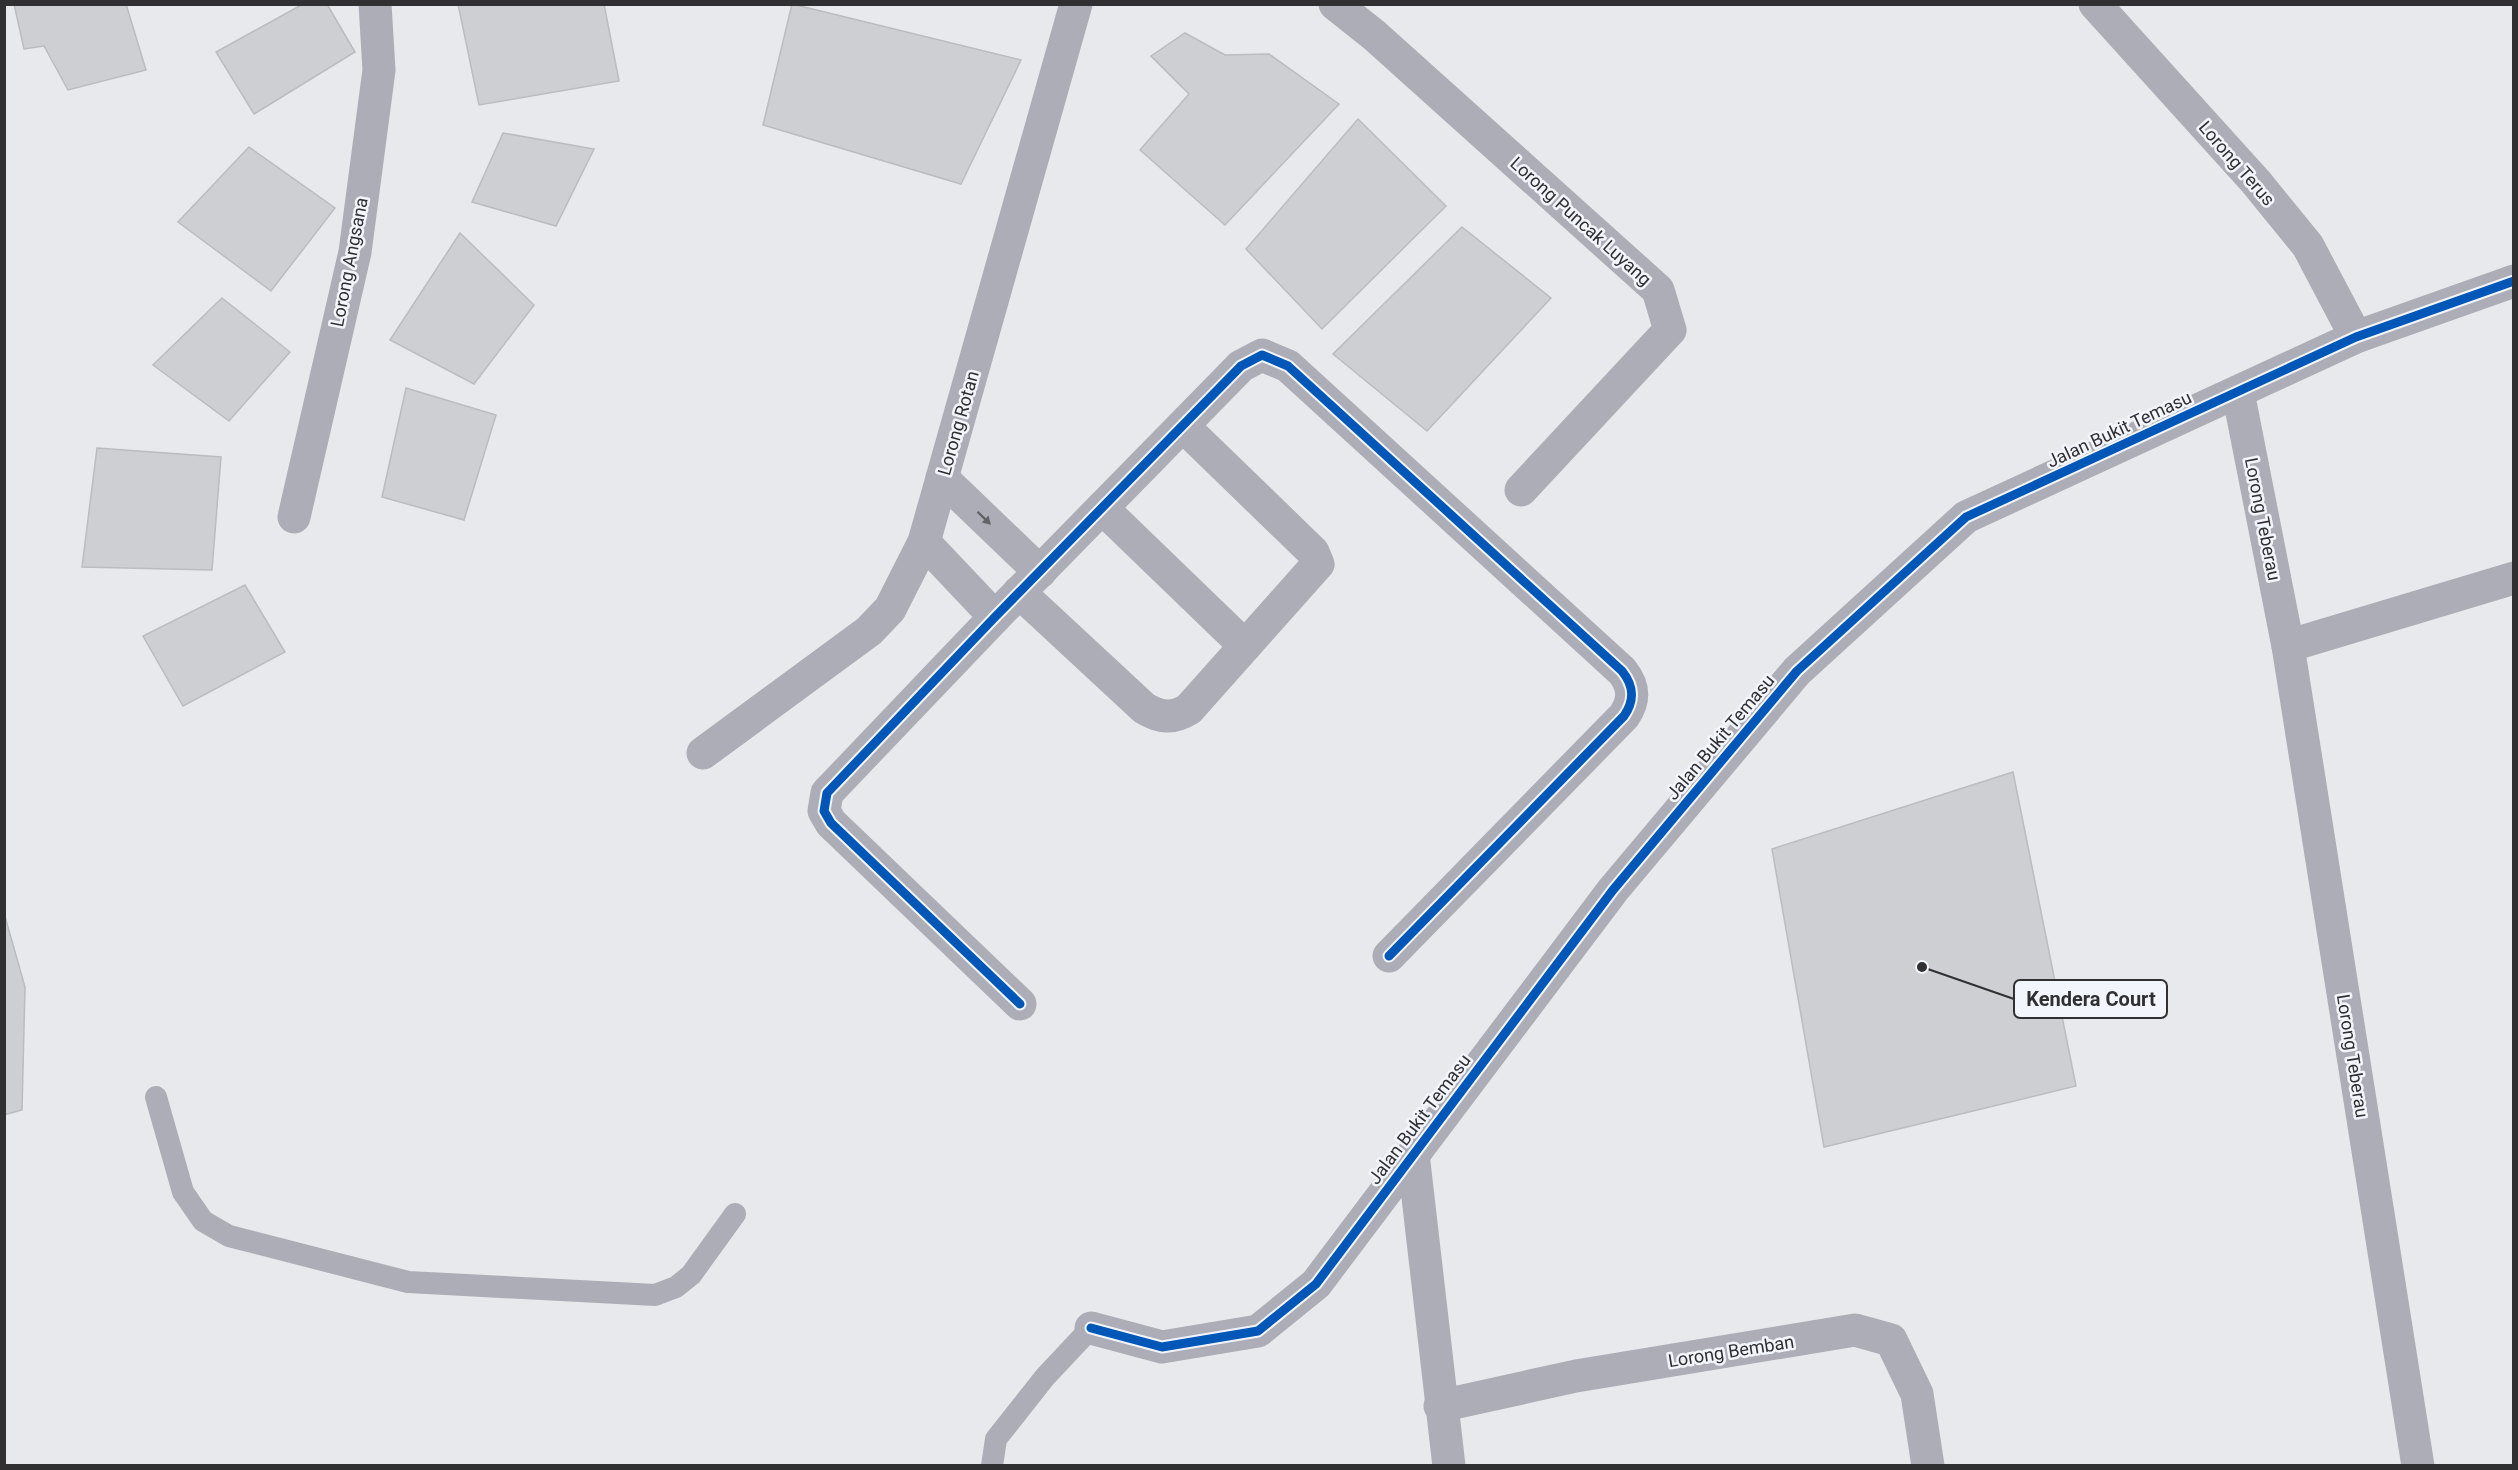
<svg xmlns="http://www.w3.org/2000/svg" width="2518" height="1470" font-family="Roboto,sans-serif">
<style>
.building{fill:#cecfd2;stroke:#bcbcbf;stroke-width:1.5}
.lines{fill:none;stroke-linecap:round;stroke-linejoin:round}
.lane{stroke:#acadb6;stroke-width:22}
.street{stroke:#acadb6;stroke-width:33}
.cycleway-casing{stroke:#f3f5fc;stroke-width:13}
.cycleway{stroke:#0057b8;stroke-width:9}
.oneway{fill:#626267}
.labels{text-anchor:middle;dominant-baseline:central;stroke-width:5;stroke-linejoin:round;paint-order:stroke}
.street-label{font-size:18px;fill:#303033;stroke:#f3f5fc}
.leader{fill:none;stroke:#303033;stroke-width:2}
.callout-dot{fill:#303033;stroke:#f3f5fc;stroke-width:2}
.callout{fill:#f3f5fc;stroke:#303033;stroke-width:2}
.callout-label{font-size:20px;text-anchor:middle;font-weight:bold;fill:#303033}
</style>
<rect width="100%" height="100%" fill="#e8e9ed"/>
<g class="building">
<polygon points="14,4 126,4 146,70 68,90 44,46 24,49"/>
<polygon points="303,4 327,4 355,52 254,114 216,52"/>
<polygon points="458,4 604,4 619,81 479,105"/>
<polygon points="792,4 1021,60 961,184 763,125"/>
<polygon points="1185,33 1225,55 1269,54 1339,104 1225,225 1140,150 1189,94 1151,56"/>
<polygon points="1358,119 1446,206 1322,329 1246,249"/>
<polygon points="503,133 594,149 556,226 472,202"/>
<polygon points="249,147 335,208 271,291 178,222"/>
<polygon points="1462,227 1551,298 1427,431 1333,354"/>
<polygon points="460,233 534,305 474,384 390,340"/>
<polygon points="222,298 290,352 229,421 153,365"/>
<polygon points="406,388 496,415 464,520 382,497"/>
<polygon points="97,448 221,457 212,570 82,567"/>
<polygon points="245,585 285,652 183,706 143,636"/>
<polygon points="2013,772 2076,1086 1824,1147 1772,849"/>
<polygon points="4,913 25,987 22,1110 4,1115"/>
</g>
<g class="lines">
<g class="lane">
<polyline points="156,1097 183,1192 203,1221 229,1236 408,1282 655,1295 676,1287 691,1275 735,1214"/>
<polyline points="992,1466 996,1439 1045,1377 1091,1328"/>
</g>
<g class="street">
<polyline points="1335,4 1374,35 1658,290 1670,330 1521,490"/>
<polyline points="2095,4 2256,182 2308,246 2356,337"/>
<polyline points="2238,392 2288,646 2418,1466"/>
<polyline points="942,478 1040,572"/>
<polyline points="1102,508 1245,646"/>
<polyline points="294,517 355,252 379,70 375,4"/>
<polyline points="924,542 995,617"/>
<path d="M1019,592L1144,708C1160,718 1173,719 1189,709L1318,564L1313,552L1183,426"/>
<polyline points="2288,646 2514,578"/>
<polyline points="703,753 869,631 890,609 924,542 1076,4"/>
<path d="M1020,1004L831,823L824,811L827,793L995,617L1241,366L1262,355L1288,366L1622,671C1634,686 1635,700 1624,716L1389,956"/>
<polyline points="1413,1154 1449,1466"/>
<polyline points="1091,1328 1162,1347 1258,1331 1316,1284 1613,890 1797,671 1966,517 2356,337 2514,281"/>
<polyline points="1440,1406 1576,1376 1855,1330 1891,1340 1917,1394 1928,1466"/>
</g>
<defs>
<g id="cycleway">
<path d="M1020,1004L831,823L824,811L827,793L995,617L1241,366L1262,355L1288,366L1622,671C1634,686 1635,700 1624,716L1389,956"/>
<polyline points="1091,1328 1162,1347 1258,1331 1316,1284 1613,890 1797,671 1966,517 2356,337 2514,281"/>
</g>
</defs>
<use href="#cycleway" class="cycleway-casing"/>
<use href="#cycleway" class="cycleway"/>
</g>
<defs><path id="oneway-solid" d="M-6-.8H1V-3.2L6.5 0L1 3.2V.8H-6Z" transform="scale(1.5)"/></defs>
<use class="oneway" href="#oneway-solid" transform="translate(984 518) rotate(44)"/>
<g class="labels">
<g class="street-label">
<text transform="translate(2237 163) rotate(49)">Lorong Terus</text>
<text transform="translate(1581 221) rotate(42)">Lorong Puncak Luyang</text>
<text transform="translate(349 262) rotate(-79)">Lorong Angsana</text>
<text transform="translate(958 423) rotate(-74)">Lorong Rotan</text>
<text transform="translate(2119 429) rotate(-25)">Jalan Bukit Temasu</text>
<text transform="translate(2263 519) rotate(79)">Lorong Teberau</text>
<text transform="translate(1720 737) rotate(-50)">Jalan Bukit Temasu</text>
<text transform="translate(2353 1056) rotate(81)">Lorong Teberau</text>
<text transform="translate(1419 1119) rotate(-53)">Jalan Bukit Temasu</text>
<text transform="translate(1731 1351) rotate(-9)">Lorong Bemban</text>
</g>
</g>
<path class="leader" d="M1922 967L2014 999"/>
<circle class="callout-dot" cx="1922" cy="967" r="6"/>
<rect class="callout" x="2014" y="980" width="153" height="38" rx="6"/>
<g class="callout-label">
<text x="2091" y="1006">Kendera Court</text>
</g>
<rect width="2518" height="1470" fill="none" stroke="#303033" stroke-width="12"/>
</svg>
